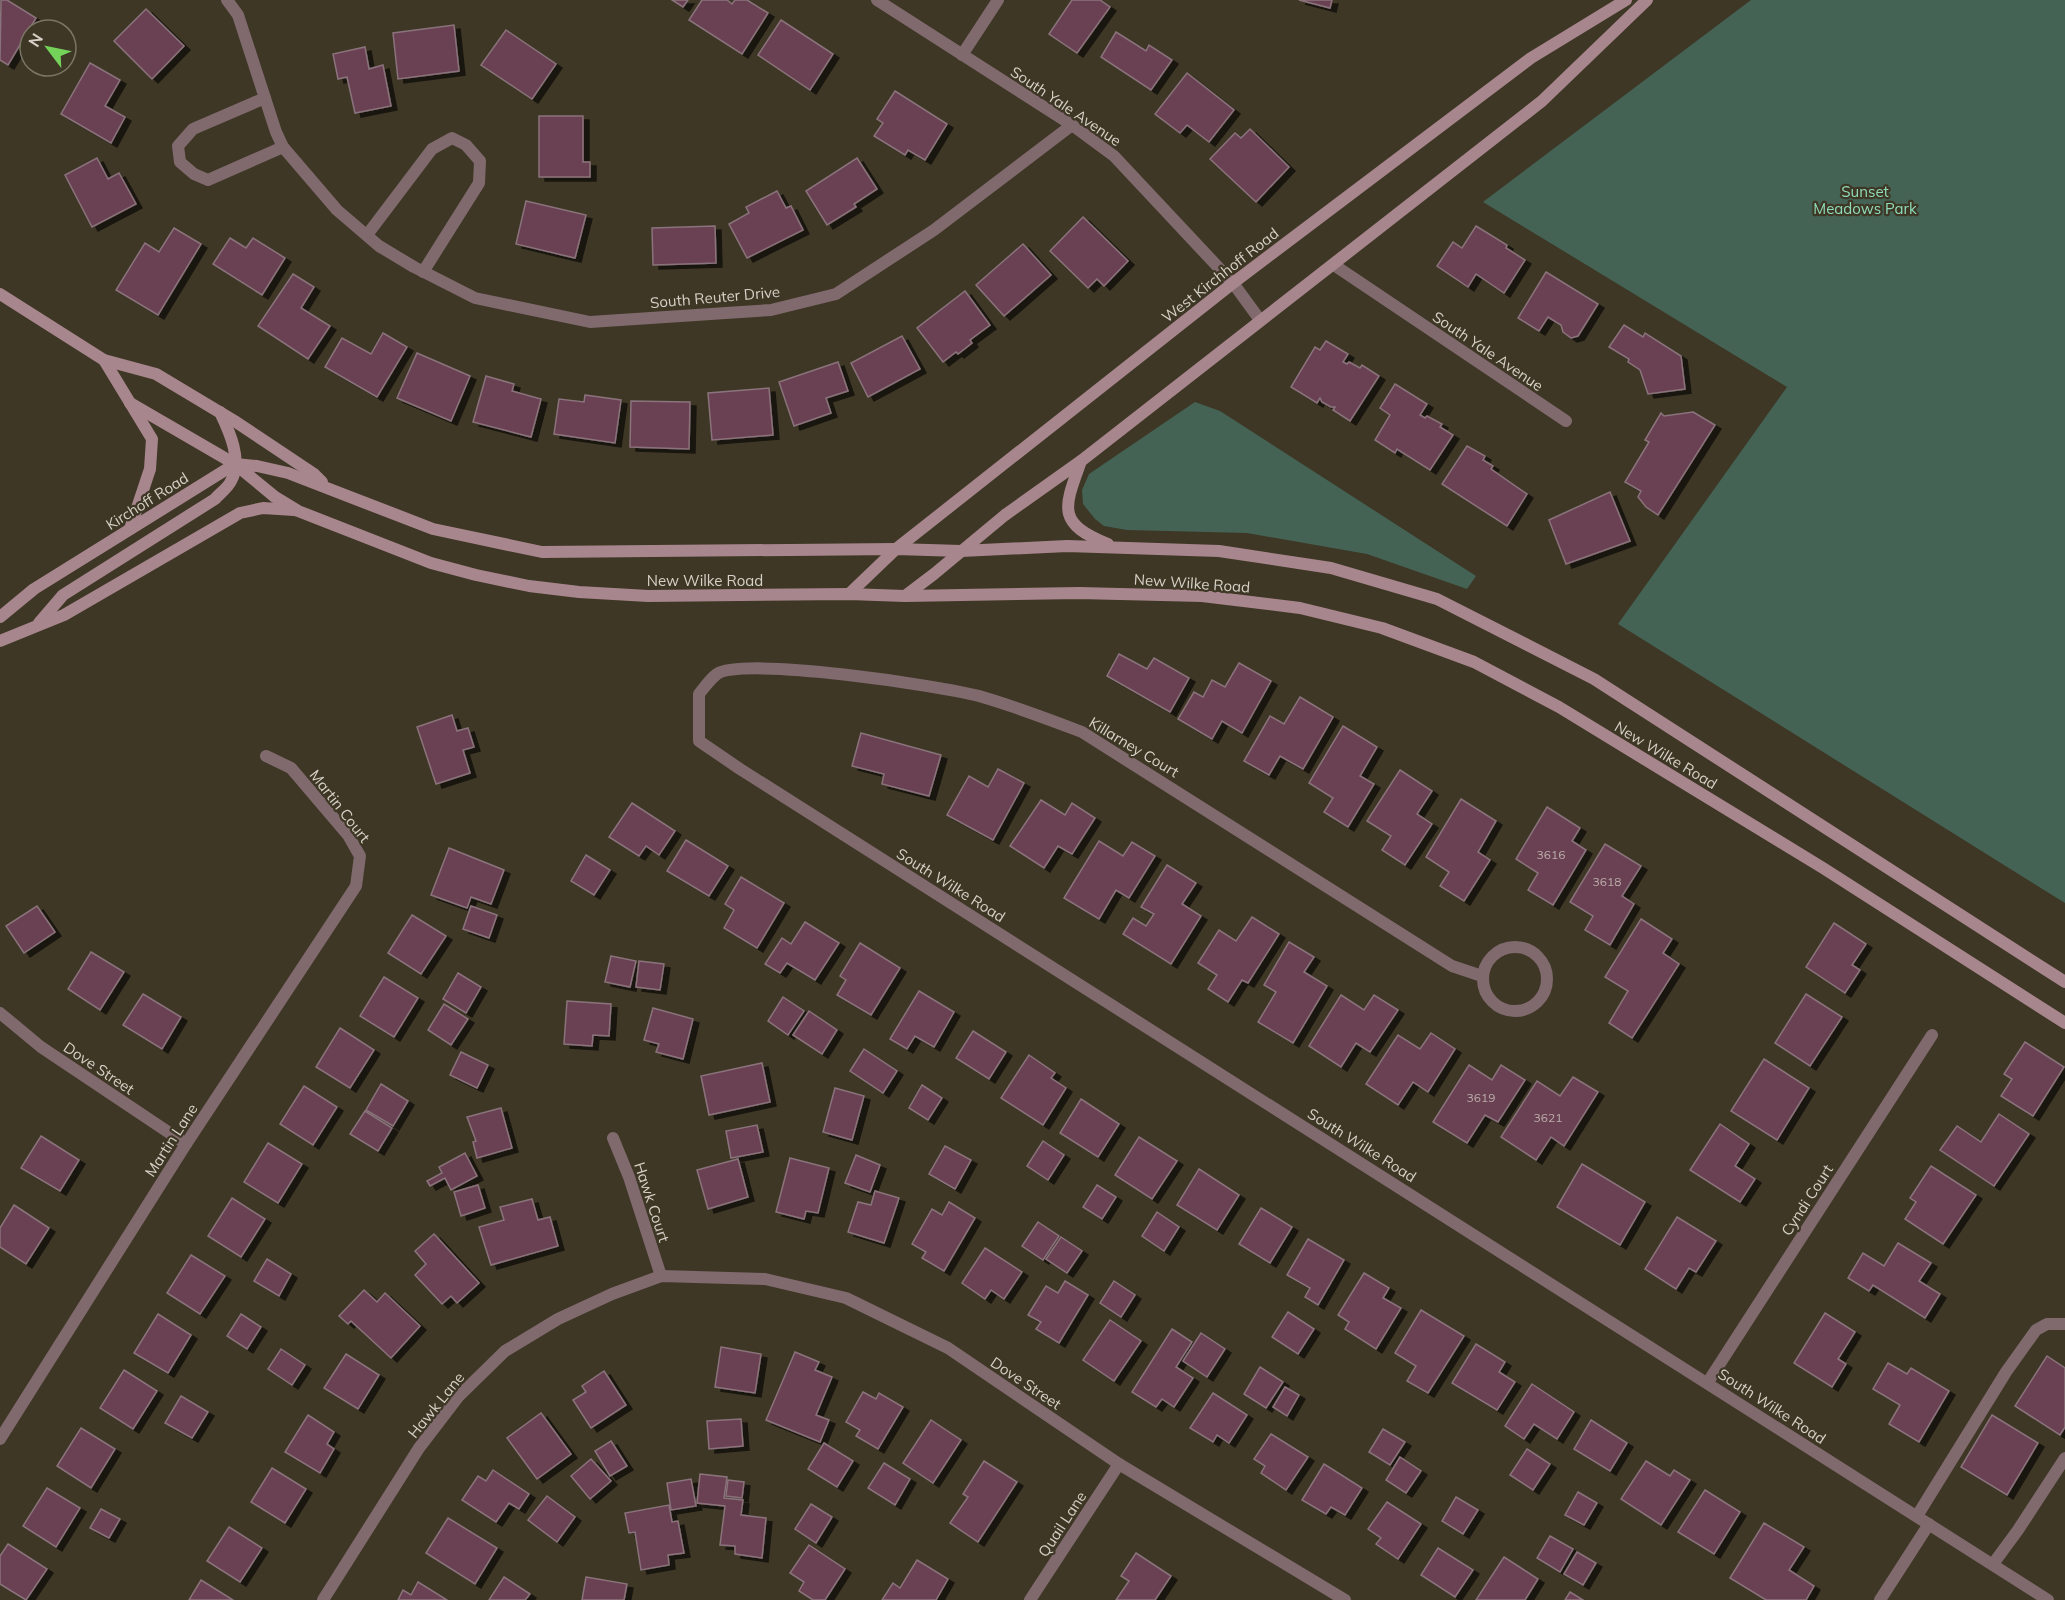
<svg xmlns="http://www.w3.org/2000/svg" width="2065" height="1600" font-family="Mulish,sans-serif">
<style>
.green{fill:#446355}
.building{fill:#6a4152;stroke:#8a737b;stroke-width:1.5;filter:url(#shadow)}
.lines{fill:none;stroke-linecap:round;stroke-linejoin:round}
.minor{stroke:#806a6e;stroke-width:12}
.secondary{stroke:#a8868d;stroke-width:12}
.labels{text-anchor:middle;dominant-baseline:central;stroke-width:4.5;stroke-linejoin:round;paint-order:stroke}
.number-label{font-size:12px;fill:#baada9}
.street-label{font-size:15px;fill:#d5d1c6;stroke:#3e3725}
.park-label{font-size:15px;fill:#8fdcba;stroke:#3e3725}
</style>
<defs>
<filter id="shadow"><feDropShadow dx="6" dy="4" stdDeviation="0" flood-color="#0009"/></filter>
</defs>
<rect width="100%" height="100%" fill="#3e3725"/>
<g class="green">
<polygon points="1751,0 2065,0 2065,903 1618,624 1787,387 1483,202"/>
<polygon points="1195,402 1220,411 1476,576 1467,589 1367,554 1247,533 1127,530 1104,526 1095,519 1083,504 1082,490 1089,474"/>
</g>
<g class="building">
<polygon points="1,0 7,0 36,18 8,65 0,60"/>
<polygon points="672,0 688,0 683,7"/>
<polygon points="702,0 727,0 732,4 735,0 747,0 768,13 742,54 689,20"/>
<polygon points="1072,0 1100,0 1110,7 1077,53 1049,34"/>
<polygon points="1299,0 1332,0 1330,8"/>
<polygon points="146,9 184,46 152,79 114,41"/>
<polygon points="781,20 833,54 810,90 758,55"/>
<polygon points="454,25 459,71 398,79 393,33"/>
<polygon points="506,30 556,64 532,99 481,65"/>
<polygon points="1116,32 1146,51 1149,45 1172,60 1151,90 1101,57"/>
<polygon points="365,47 369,69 383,65 391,106 355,113 347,77 338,79 333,54"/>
<polygon points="90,63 120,80 105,106 125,117 111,143 61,114"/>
<polygon points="1187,73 1234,110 1209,142 1187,125 1180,133 1155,114"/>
<polygon points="895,91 947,124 925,160 908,150 905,155 874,136 883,123 877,119"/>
<polygon points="539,116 583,116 583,162 590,162 590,177 539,177"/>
<polygon points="1250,129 1289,167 1256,202 1210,159 1235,133 1241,138"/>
<polygon points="97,158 108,179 119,173 136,204 92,227 65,175"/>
<polygon points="857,158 877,189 854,204 856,207 827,225 806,191"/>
<polygon points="777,191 786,208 791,206 803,230 747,258 729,224 749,213 746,207"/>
<polygon points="526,201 586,215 575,258 516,244"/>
<polygon points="1083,217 1128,261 1104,286 1097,279 1088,288 1050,251"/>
<polygon points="715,226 716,263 653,265 652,228"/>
<polygon points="1476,226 1507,245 1506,248 1525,260 1504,293 1476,274 1468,287 1437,266 1453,242 1462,248"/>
<polygon points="174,228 201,244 158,315 116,290 145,243 159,252"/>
<polygon points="230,238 246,248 253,238 285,258 262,295 213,264"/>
<polygon points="1023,244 1051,275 1004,316 976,285"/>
<polygon points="1546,272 1598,304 1578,336 1571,338 1563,332 1561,325 1548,317 1539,331 1518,318"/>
<polygon points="293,274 314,287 301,308 330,326 308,359 258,326"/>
<polygon points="965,291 990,325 970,340 972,343 958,354 956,352 943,362 917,328"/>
<polygon points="1624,325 1643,337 1645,333 1681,356 1685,389 1648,394 1640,370 1628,362 1629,359 1609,347"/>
<polygon points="383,333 407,347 377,397 325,367 342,338 371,354"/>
<polygon points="902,336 920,369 868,397 851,363"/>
<polygon points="1326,341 1348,354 1343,362 1347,364 1349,362 1360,368 1362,365 1379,376 1350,421 1333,410 1335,407 1331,407 1322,402 1320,398 1317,403 1291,387 1315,347 1320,350"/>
<polygon points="417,353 470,376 451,421 397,398"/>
<polygon points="838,362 848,391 826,398 831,413 794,426 779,382"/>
<polygon points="486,376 514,384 512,391 541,399 531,437 473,422"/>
<polygon points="1395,384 1427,404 1420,415 1425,418 1427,416 1442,424 1440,427 1453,435 1430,470 1397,449 1395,453 1375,440 1390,415 1380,408"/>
<polygon points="769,388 773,435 712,440 708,393"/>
<polygon points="585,395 621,400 615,443 554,434 559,399 584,402"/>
<polygon points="631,401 690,402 689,449 630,447"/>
<polygon points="1693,412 1715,425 1658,515 1646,507 1638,497 1641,491 1625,482 1649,442 1645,440 1661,413 1664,416"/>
<polygon points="1467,446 1485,456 1483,460 1493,466 1491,469 1527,494 1507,526 1442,484"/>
<polygon points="1610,492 1630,541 1566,564 1549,520"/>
<polygon points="1119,654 1147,669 1154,658 1189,678 1170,712 1107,676"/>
<polygon points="1239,663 1271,681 1242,733 1222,721 1212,739 1178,719 1194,692 1203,697 1212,680 1225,687"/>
<polygon points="1300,697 1333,717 1303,769 1280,756 1269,775 1244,761 1270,716 1284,724"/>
<polygon points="452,715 457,731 468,728 474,747 463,750 470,773 436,784 417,727"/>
<polygon points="1343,726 1377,747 1360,776 1374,784 1348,827 1324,812 1333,798 1309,783"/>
<polygon points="861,733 941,755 929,796 882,784 884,774 852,766"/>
<polygon points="998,769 1024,783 993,840 947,815 969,776 988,787"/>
<polygon points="1400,770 1432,791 1417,814 1432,824 1405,865 1382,850 1391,836 1367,821"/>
<polygon points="1461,799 1496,821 1478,852 1490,860 1464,901 1440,886 1449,872 1426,857"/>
<polygon points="1041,800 1065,815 1072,803 1095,818 1072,854 1058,846 1044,868 1010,846"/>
<polygon points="632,803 675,831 659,855 646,846 639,856 609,837"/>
<polygon points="1547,807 1580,828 1572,841 1586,850 1553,905 1528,890 1538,873 1516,859"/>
<polygon points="686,840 728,866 709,896 667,871"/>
<polygon points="1099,841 1123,856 1132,842 1155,856 1129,898 1116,890 1099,919 1064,898"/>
<polygon points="1605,844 1641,866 1622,896 1634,904 1610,945 1585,930 1593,916 1570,902"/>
<polygon points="449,848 504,870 491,904 471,897 467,908 431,895"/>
<polygon points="586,855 610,870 594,895 571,881"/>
<polygon points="1167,865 1196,883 1182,904 1201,916 1171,964 1123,934 1133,918 1146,926 1154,914 1141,907"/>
<polygon points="741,877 784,903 757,948 724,928 734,910 725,904"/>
<polygon points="37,906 55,932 24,953 6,926"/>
<polygon points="471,906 497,915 489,938 463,929"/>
<polygon points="412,915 446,936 421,974 388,953"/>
<polygon points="1252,917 1279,934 1248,983 1242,980 1228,1002 1208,989 1217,975 1198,963 1219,930 1236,941"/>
<polygon points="1641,919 1672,939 1663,953 1679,964 1632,1038 1609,1023 1628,991 1605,977"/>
<polygon points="805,922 839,943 815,980 787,963 780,973 765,964 782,938 791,944"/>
<polygon points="1834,923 1866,944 1852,965 1860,970 1845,993 1806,967"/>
<polygon points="1289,942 1314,957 1304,972 1327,986 1293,1043 1258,1022 1276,992 1264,985"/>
<polygon points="860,943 900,968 871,1015 837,995 846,980 840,976"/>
<polygon points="91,952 124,972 100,1010 68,989"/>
<polygon points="611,956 636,961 630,987 605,982"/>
<polygon points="639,961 664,964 660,990 636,987"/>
<polygon points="458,973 481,987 466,1013 443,999"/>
<polygon points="384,977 418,998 394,1037 360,1016"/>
<polygon points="919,991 954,1012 934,1047 915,1036 907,1049 890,1039"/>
<polygon points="143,994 181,1017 162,1049 123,1025"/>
<polygon points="1806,994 1842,1017 1810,1066 1775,1043"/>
<polygon points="1341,995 1364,1010 1374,995 1398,1010 1370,1052 1356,1043 1341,1067 1309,1046"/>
<polygon points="783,997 804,1011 788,1035 768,1021"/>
<polygon points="567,1001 611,1004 609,1036 593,1035 592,1046 564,1044"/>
<polygon points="444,1004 468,1019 451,1045 428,1030"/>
<polygon points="653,1008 693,1019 683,1059 656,1052 659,1044 644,1040"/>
<polygon points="809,1011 837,1030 822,1054 793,1035"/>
<polygon points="340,1028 374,1050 350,1088 316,1067"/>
<polygon points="973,1031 1006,1052 989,1079 956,1058"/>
<polygon points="1431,1033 1455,1049 1428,1092 1413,1082 1398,1105 1366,1084 1398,1035 1420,1049"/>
<polygon points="2025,1042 2064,1067 2033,1116 2001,1096 2012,1079 2004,1074"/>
<polygon points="864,1049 897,1071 883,1093 850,1071"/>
<polygon points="461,1052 488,1065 477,1088 450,1075"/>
<polygon points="1029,1055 1055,1073 1051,1078 1066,1088 1043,1125 1001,1098"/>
<polygon points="1764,1059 1809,1088 1777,1140 1731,1111"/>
<polygon points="762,1063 770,1102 709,1115 701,1076"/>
<polygon points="1469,1065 1492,1080 1501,1065 1525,1080 1498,1122 1485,1115 1467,1143 1433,1122"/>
<polygon points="1573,1077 1598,1092 1564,1146 1551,1137 1536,1160 1501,1137 1537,1081 1560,1096"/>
<polygon points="381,1084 408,1101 393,1126 366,1110"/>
<polygon points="922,1085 942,1098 928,1120 909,1108"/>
<polygon points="304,1086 337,1107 313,1145 280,1124"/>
<polygon points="835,1088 864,1096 852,1140 823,1132"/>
<polygon points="1081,1099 1119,1124 1098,1157 1060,1133"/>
<polygon points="501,1108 512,1148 477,1158 473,1142 476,1141 467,1117"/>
<polygon points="365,1111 392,1128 378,1151 350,1134"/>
<polygon points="1999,1114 2029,1134 1994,1186 1940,1150 1957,1126 1981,1142"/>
<polygon points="1720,1124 1749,1144 1735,1166 1755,1179 1740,1202 1690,1170"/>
<polygon points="757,1125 763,1152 731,1158 726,1131"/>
<polygon points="41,1136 79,1160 60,1191 21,1168"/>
<polygon points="1139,1137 1177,1161 1152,1199 1115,1175"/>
<polygon points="1043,1141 1064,1155 1048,1180 1027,1166"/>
<polygon points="268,1143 302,1164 278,1203 244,1182"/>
<polygon points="945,1146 971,1160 955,1189 929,1174"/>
<polygon points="465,1153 477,1176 451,1190 445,1178 430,1186 427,1181 442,1173 439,1167"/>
<polygon points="856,1155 880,1165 870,1192 845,1183"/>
<polygon points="790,1158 829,1168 818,1213 806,1211 804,1219 776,1212"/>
<polygon points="738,1159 748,1197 708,1209 697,1170"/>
<polygon points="1582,1164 1645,1202 1620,1245 1557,1207"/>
<polygon points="1931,1166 1976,1195 1943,1244 1905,1219 1916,1202 1910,1198"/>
<polygon points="1199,1169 1239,1195 1217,1230 1177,1205"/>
<polygon points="478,1185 485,1208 461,1216 454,1192"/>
<polygon points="1097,1185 1116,1197 1102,1219 1083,1207"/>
<polygon points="875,1191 899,1198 884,1243 848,1232 858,1202 871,1205"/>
<polygon points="232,1198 265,1219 241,1257 208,1236"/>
<polygon points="532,1199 538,1220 550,1217 558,1246 491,1265 479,1227 504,1220 500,1207"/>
<polygon points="949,1202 975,1218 944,1271 922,1258 926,1252 912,1244 932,1209 942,1215"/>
<polygon points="14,1205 49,1228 26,1264 0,1247 0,1228"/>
<polygon points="1261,1208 1292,1227 1270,1263 1239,1244"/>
<polygon points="1157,1212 1179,1227 1164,1251 1142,1236"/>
<polygon points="1677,1217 1716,1241 1696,1272 1689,1268 1676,1289 1645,1269"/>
<polygon points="1038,1222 1059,1236 1043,1260 1022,1246"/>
<polygon points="434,1234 479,1283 457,1303 451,1296 442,1304 415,1275 426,1264 415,1251"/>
<polygon points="1061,1237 1082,1251 1067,1273 1046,1259"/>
<polygon points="1308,1239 1344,1260 1318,1305 1305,1297 1310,1288 1287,1275"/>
<polygon points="1898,1243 1931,1263 1919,1281 1940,1294 1925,1318 1873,1285 1869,1291 1848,1278 1863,1253 1884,1266"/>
<polygon points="985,1248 1022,1272 1004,1299 991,1290 985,1299 962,1283"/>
<polygon points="191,1255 225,1276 200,1314 167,1293"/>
<polygon points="267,1259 291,1274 279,1296 254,1281"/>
<polygon points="1364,1273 1389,1288 1383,1298 1401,1308 1376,1349 1345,1329 1349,1322 1338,1315"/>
<polygon points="1065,1281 1088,1295 1059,1343 1036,1329 1041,1322 1028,1315 1046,1286 1058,1293"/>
<polygon points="1114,1281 1135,1295 1121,1317 1100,1303"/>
<polygon points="364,1290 377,1302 385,1293 420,1326 391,1358 351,1321 348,1324 339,1316"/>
<polygon points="1421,1310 1464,1336 1428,1393 1407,1381 1416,1366 1395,1353"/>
<polygon points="1288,1312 1314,1329 1298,1354 1272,1337"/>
<polygon points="1825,1313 1855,1332 1838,1359 1846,1364 1832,1387 1794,1363"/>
<polygon points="158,1314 191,1335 168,1373 134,1353"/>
<polygon points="241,1314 261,1327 247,1349 227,1336"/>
<polygon points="1110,1320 1141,1341 1114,1381 1083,1360"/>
<polygon points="1172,1329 1192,1342 1176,1367 1193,1378 1174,1407 1162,1399 1156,1407 1132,1392"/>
<polygon points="1201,1333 1225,1349 1207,1377 1183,1361"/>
<polygon points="1476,1344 1505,1362 1499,1372 1515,1382 1497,1410 1452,1383"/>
<polygon points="721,1347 761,1354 755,1393 715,1387"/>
<polygon points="281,1349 305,1365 292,1385 268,1369"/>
<polygon points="795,1352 819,1362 815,1370 832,1377 816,1415 829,1420 820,1442 766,1420"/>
<polygon points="346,1354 379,1375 358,1409 324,1388"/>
<polygon points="2047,1356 2065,1368 2065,1427 2060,1435 2015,1406"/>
<polygon points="1888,1363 1907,1374 1911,1368 1949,1391 1919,1442 1889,1424 1900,1405 1873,1389"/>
<polygon points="1260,1367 1283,1382 1266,1408 1244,1394"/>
<polygon points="124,1370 157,1391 133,1429 100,1408"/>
<polygon points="604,1371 626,1405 591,1428 573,1400 586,1392 582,1386"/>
<polygon points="1532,1384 1574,1412 1557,1439 1534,1424 1524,1439 1505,1426"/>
<polygon points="1285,1387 1299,1395 1287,1416 1273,1407"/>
<polygon points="863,1392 876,1399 879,1393 903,1407 878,1449 856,1436 860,1430 846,1422"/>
<polygon points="1213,1393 1247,1415 1229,1443 1217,1435 1213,1442 1190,1428"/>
<polygon points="181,1396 208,1412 192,1438 165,1423"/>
<polygon points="541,1413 571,1454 537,1479 507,1438"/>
<polygon points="308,1415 334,1432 327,1444 334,1449 320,1473 285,1452"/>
<polygon points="1992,1415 2038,1443 2007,1495 1961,1467"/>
<polygon points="741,1419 743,1446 709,1449 707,1421"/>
<polygon points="931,1420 961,1440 933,1483 903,1463"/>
<polygon points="1591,1420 1627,1443 1610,1471 1574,1449"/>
<polygon points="81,1428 115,1449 91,1488 57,1466"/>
<polygon points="1383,1429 1405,1442 1390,1465 1369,1452"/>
<polygon points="1271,1434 1308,1457 1286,1490 1261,1473 1265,1466 1254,1459"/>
<polygon points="611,1441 627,1466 610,1476 595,1451"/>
<polygon points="824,1443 853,1461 837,1487 808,1469"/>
<polygon points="1527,1449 1550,1464 1533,1490 1510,1475"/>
<polygon points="1400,1457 1421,1471 1406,1493 1386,1480"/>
<polygon points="591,1459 611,1481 590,1499 571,1476"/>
<polygon points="984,1461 1017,1482 978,1542 950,1523 968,1497 963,1494"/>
<polygon points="1646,1461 1670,1476 1674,1470 1690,1480 1661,1525 1621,1499"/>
<polygon points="884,1463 910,1479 895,1505 868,1488"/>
<polygon points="1324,1464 1362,1488 1345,1515 1331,1507 1326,1514 1302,1500"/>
<polygon points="272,1468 306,1489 285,1523 251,1502"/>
<polygon points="493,1470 529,1494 519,1509 509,1503 496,1522 462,1500 478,1476 486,1481"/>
<polygon points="700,1474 727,1477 724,1498 743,1500 741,1515 766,1518 762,1558 735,1554 735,1546 720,1545 725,1506 697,1503"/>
<polygon points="691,1479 696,1506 671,1510 667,1483"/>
<polygon points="728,1480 744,1482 742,1498 726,1496"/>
<polygon points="47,1488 80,1508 56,1547 23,1526"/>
<polygon points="1705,1490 1740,1512 1714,1554 1678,1532"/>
<polygon points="1578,1492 1597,1503 1584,1525 1565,1515"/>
<polygon points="547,1496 575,1517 557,1542 528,1520"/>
<polygon points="1456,1497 1478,1510 1463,1534 1442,1521"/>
<polygon points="1387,1502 1421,1524 1398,1559 1376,1544 1381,1538 1368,1529"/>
<polygon points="811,1504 832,1517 816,1543 795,1529"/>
<polygon points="669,1505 672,1522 678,1521 684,1553 668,1555 669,1565 641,1570 635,1532 629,1533 625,1513"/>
<polygon points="101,1509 120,1519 109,1538 90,1528"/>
<polygon points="448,1518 497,1548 475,1584 426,1553"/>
<polygon points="1764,1523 1804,1547 1789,1570 1814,1586 1806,1600 1766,1600 1730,1578"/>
<polygon points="229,1527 262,1548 240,1582 207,1561"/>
<polygon points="1550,1536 1573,1549 1560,1572 1537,1558"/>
<polygon points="8,1544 47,1569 26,1600 0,1584 0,1556"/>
<polygon points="809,1545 845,1569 825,1600 813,1600 799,1591 804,1582 790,1573"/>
<polygon points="1438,1548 1473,1570 1455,1597 1421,1575"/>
<polygon points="1577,1552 1596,1563 1583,1585 1564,1574"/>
<polygon points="1136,1553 1171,1576 1155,1600 1116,1600 1129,1581 1121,1576"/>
<polygon points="1504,1557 1538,1579 1525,1600 1476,1600"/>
<polygon points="917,1560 948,1579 936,1600 882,1600 893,1583 900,1588"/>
<polygon points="504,1577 530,1594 525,1600 489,1600"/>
<polygon points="586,1577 627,1584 624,1600 582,1600"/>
<polygon points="201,1580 233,1600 189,1600"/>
<polygon points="418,1582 447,1600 398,1600 403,1590 411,1595"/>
<polygon points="1570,1592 1583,1600 1565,1600"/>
</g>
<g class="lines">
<g class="minor">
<polyline points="227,0 238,15 276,132 283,147 337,210 379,246 414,267 475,298 590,322 771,310 836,294 934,230 1072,125"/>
<polyline points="877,0 1072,125 1114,156 1233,283 1260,320"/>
<polyline points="962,55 998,0"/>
<polyline points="265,98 193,129 178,146 180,162 194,174 208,180 283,147"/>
<polyline points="367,235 432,149 452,138 466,145 480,161 479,183 423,272"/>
<polyline points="1334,265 1566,421"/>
<circle cx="1515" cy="979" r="32"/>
<path d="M1482,976L1452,966L1082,732C1048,719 1014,706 979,696C941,686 744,656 717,674C710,679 704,688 699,694V741L740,769L2048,1600"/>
<polyline points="0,1013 41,1047 186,1144"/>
<polyline points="613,1138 629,1177 661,1276"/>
<polyline points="1708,1382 1932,1035"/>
<polyline points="0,1439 186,1144 356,886 360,856 348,835 291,768 266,756"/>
<polyline points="1917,1516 2006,1372 2036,1330 2047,1324 2065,1324"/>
<polyline points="1993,1564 2018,1530 2065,1458"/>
<polyline points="323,1600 419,1448 458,1397 505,1351 558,1319 612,1294 661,1276 765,1279 846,1298 948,1348 1119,1464 1345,1600"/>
<polyline points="1030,1600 1119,1464"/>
<polyline points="1880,1600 1929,1524"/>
</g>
<g class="secondary">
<polyline points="0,294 104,360 156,374 236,422 314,474 322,482"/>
<polyline points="104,360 152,439 150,469 130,529"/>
<polyline points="130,403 235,464 275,497 298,511 431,563 476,575 529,586 579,592 648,596 849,594 905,596 1079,593 1202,596 1300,608 1382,628 1474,662 1559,707 1823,868 2065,1023"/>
<path d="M1081,461C1064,508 1056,523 1108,544"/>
<polyline points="849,594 896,549 1233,283 1531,58 1626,0"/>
<polyline points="905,596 934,574 1005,515 1081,461 1542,101 1647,0"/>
<polyline points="0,617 34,589 235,464 257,466 288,473 433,529 542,552 896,549 961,551 1067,546 1219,551 1331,568 1437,599 1594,679 2065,982"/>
<path d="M39,623L63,595L215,499C219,494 228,488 231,481C243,460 229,431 220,412"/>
<polyline points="0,641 64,615 240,513 263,508 294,510"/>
</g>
</g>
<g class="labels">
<g class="number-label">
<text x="1551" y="854">3616</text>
<text x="1607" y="881">3618</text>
<text x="1481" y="1097">3619</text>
<text x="1548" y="1117">3621</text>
</g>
<g class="street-label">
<text transform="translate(1066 106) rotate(34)">South Yale Avenue</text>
<text transform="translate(1220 275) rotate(-38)">West Kirchhoff Road</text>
<text transform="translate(715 297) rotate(-5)">South Reuter Drive</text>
<text transform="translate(1488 351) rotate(34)">South Yale Avenue</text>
<text transform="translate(147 501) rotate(-32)">Kirchoff Road</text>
<text x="705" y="580">New Wilke Road</text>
<text transform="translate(1192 583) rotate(4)">New Wilke Road</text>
<text transform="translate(1134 747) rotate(31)">Killarney Court</text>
<text transform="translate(1666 755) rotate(31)">New Wilke Road</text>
<text transform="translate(340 806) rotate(52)">Martin Court</text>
<text transform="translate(951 885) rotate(32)">South Wilke Road</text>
<text transform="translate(99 1068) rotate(34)">Dove Street</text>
<text transform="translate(171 1140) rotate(-57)">Martin Lane</text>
<text transform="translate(1362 1145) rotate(32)">South Wilke Road</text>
<text transform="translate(1807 1200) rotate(-57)">Cyndi Court</text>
<text transform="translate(652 1202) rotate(72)">Hawk Court</text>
<text transform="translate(1026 1383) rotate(34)">Dove Street</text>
<text transform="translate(436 1405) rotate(-51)">Hawk Lane</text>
<text transform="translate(1772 1406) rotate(33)">South Wilke Road</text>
<text transform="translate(1062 1524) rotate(-57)">Quail Lane</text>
</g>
<g class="park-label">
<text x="1865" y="191">Sunset<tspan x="1865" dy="17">Meadows Park</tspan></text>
</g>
</g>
<g transform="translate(48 48) rotate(302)"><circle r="28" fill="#3e3725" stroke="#7a7565" stroke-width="1.5"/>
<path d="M0-4.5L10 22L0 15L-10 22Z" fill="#74d25b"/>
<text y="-9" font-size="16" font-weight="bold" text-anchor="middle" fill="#d5d1c6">N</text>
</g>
</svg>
